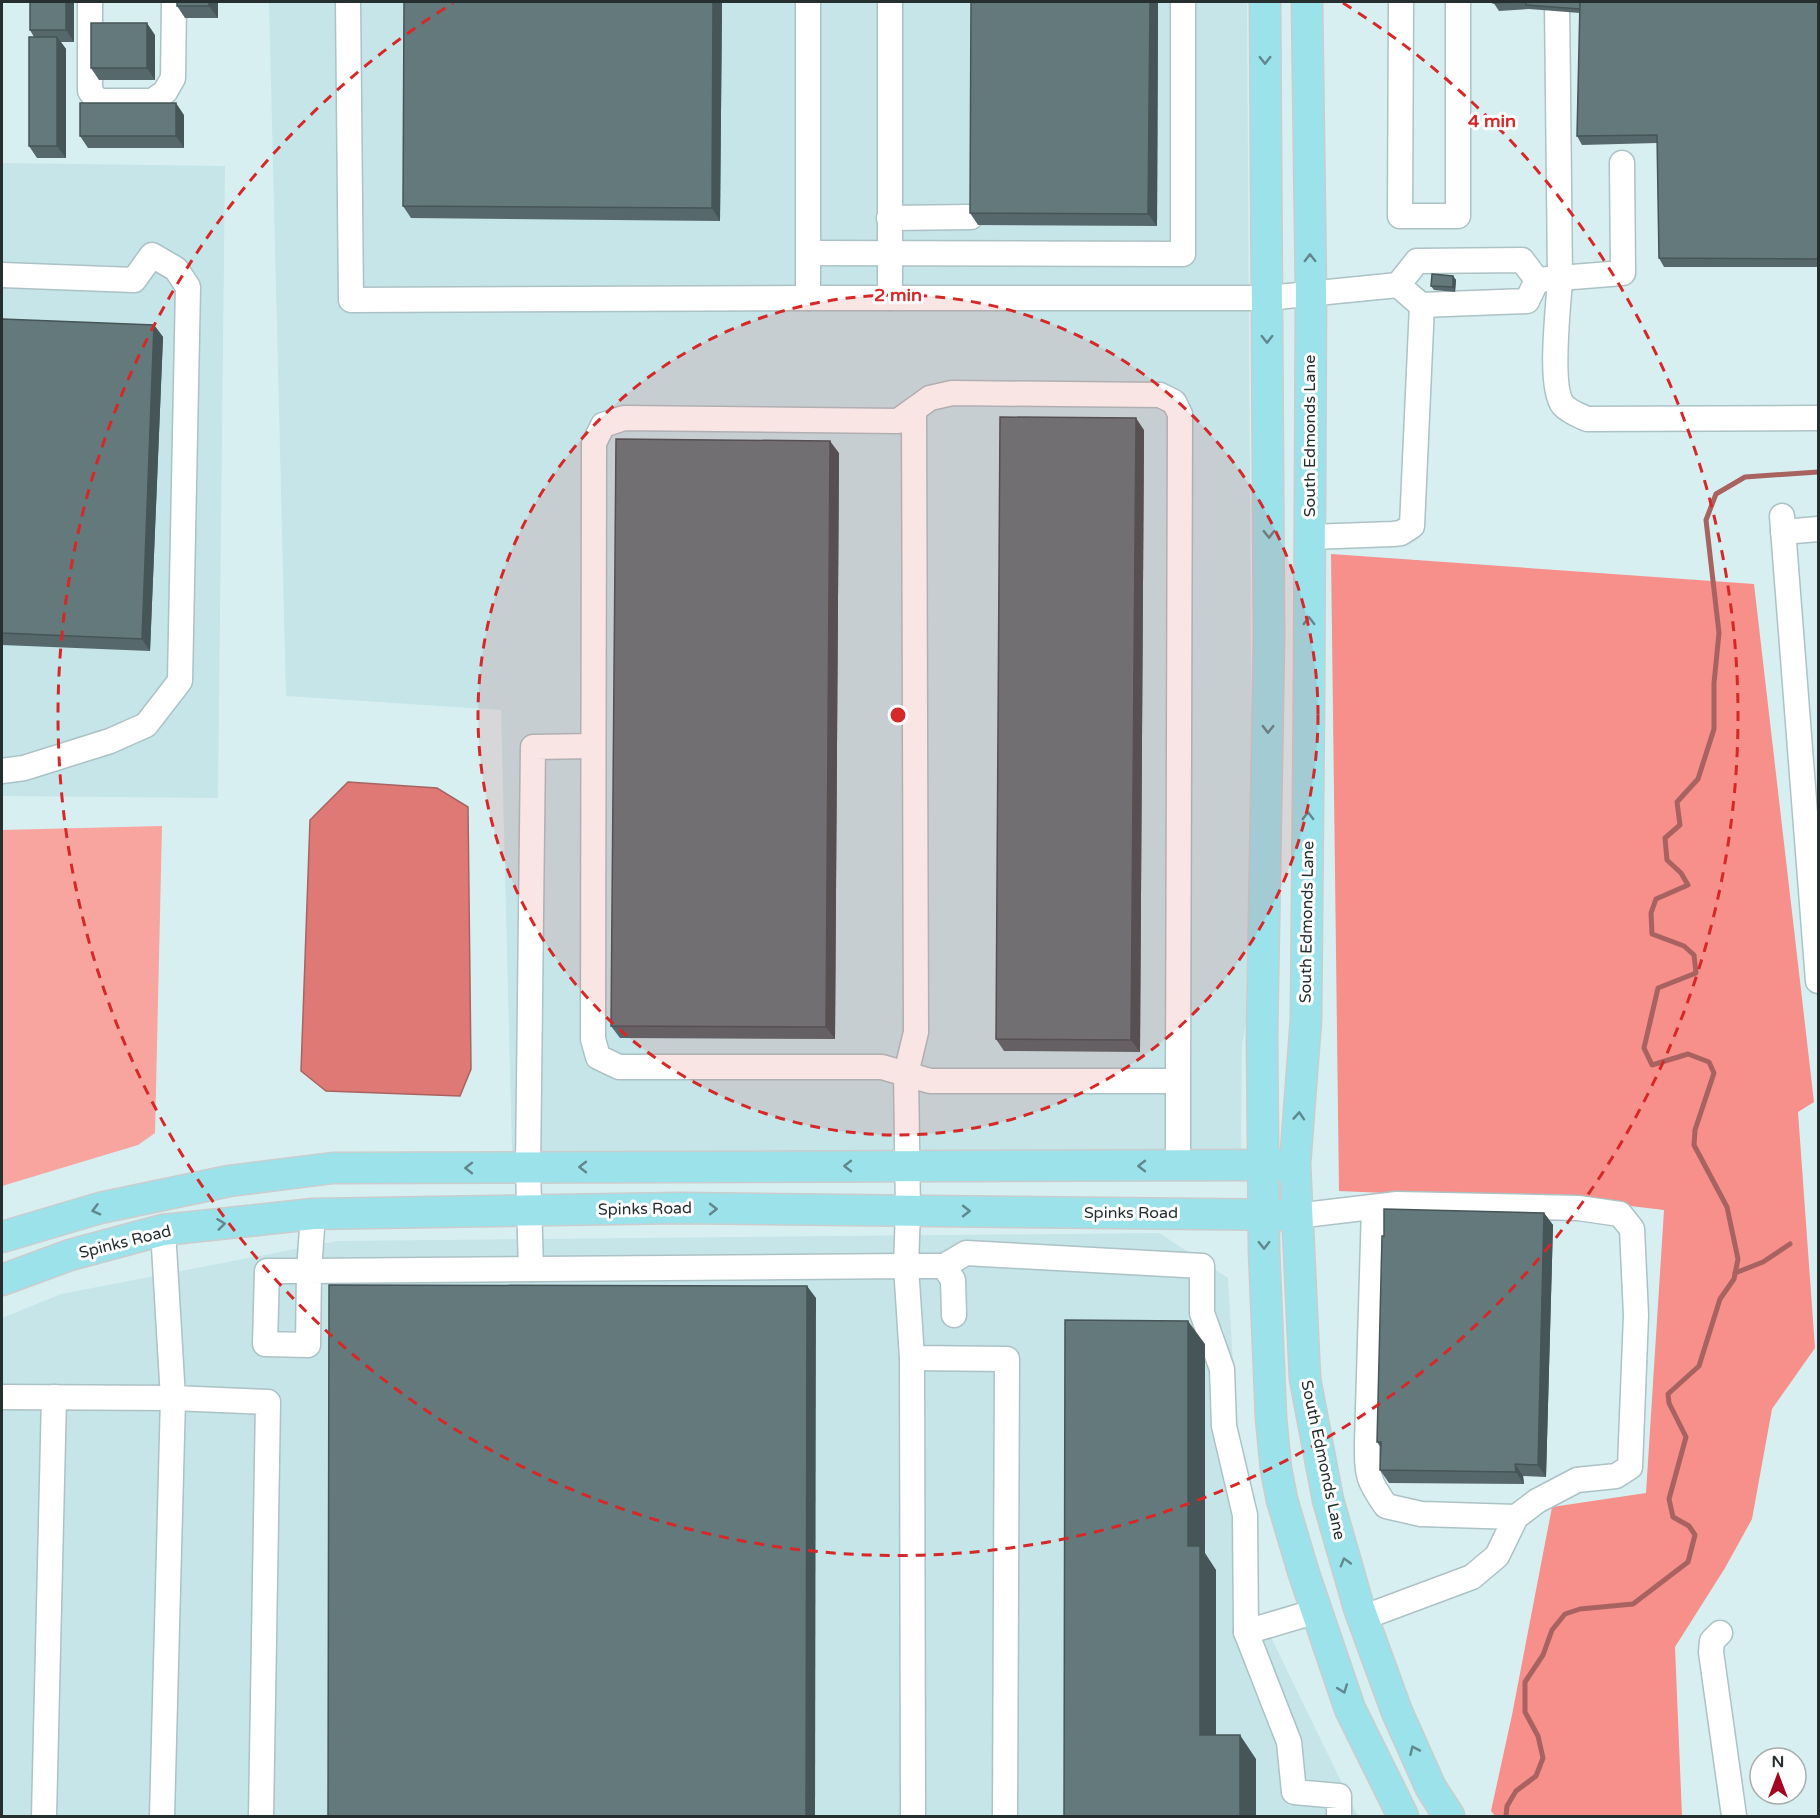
<svg xmlns="http://www.w3.org/2000/svg" width="1820" height="1818" font-family="'Varela Round',sans-serif">
<style>
.built{fill:#c5e5e9}
.green{fill:#f8a49f}
.forest{fill:#f78f8b}
.water{fill:#df7976;stroke:#a86361;stroke-width:1.5}
.lines{fill:none;stroke-linecap:round;stroke-linejoin:round}
.stream{stroke:#a86361;stroke-width:5}
.minor-casing{stroke:#acc2c5;stroke-width:27}
.major-casing{stroke:#cbcdcd;stroke-width:33}
.minor{stroke:#fff;stroke-width:24}
.major{stroke:#9be2eb;stroke-width:30}
.wall{fill:#56686b}
.shaded-wall{fill:#465557}
.building{fill:#64797c;stroke:#465557;stroke-width:1.5}
.oneway{stroke:#60888e}
.ring{fill:none;stroke:#d62828;stroke-width:3;stroke-dasharray:10 8}
.labels{text-anchor:middle;dominant-baseline:central;stroke-width:6;stroke-linejoin:round;paint-order:stroke}
.street-label{font-size:16px;fill:#262f30;stroke:#fff}
.centre{fill:#d62828;stroke:#fff;stroke-width:3}
.ring-label{font-size:18px;text-anchor:middle;font-weight:bold;fill:#d62828;stroke:#fff;stroke-width:6;stroke-linejoin:round;paint-order:stroke}
</style>
<rect width="100%" height="100%" fill="#d8eff2"/>
<g class="built">
<polygon points="269,2 1247,2 1253,983 1242,1045 1241,1151 555,1155 512,1152 501,710 286,696"/>
<polygon points="2,163 225,166 218,798 2,796"/>
<polygon points="1159,1233 1228,1278 1246,1586 1358,1816 2,1816 2,1318 61,1294 337,1241"/>
</g>
<polygon class="green" points="162,826 155,1133 138,1145 2,1186 2,830"/>
<polygon class="forest" points="1331,554 1754,584 1814,1102 1798,1112 1815,1348 1772,1409 1752,1519 1725,1568 1675,1647 1682,1816 1495,1816 1491,1811 1512,1715 1552,1507 1646,1493 1664,1210 1597,1202 1339,1191"/>
<polygon class="water" points="348,782 437,788 468,807 471,1069 460,1096 326,1091 301,1071 310,820"/>
<g class="lines">
<g class="stream">
<polyline points="1735,1273 1763,1262 1790,1244"/>
<polyline points="1506,1816 1507,1806 1516,1791 1536,1776 1543,1758 1538,1736 1525,1712 1525,1682 1543,1655 1552,1630 1565,1614 1580,1609 1633,1604 1688,1562 1695,1535 1689,1526 1673,1517 1669,1499 1686,1437 1669,1403 1668,1394 1699,1366 1720,1299 1734,1279 1738,1259 1727,1207 1694,1145 1695,1130 1714,1073 1709,1062 1688,1054 1652,1065 1644,1048 1658,988 1696,973 1694,955 1684,946 1652,934 1651,913 1656,899 1688,885 1681,873 1667,860 1665,838 1680,825 1677,802 1698,779 1714,729 1714,683 1719,633 1706,520 1716,494 1745,477 1818,472"/>
</g>
<defs>
<g id="minor">
<polyline points="90,2 90,91 98,101 152,101 165,92 173,78 174,2"/>
<polyline points="348,2 351,300 808,298 1267,298 1398,285"/>
<polyline points="890,2 890,298"/>
<polyline points="1401,2 1400,216 1458,216 1458,2"/>
<polyline points="1557,2 1560,278 1623,273 1622,163"/>
<polyline points="889,218 971,217"/>
<polyline points="809,253 1183,254 1183,2"/>
<polygon points="1522,260 1537,280 1527,301 1421,305 1398,285 1417,261"/>
<polyline points="2,275 134,280 152,255 176,269 188,287 180,681 146,725 110,741 24,768 2,771"/>
<path d="M1537,280L1560,278C1559,304 1548,386 1563,405C1569,412 1579,415 1587,419L1818,418"/>
<polyline points="808,298 808,2"/>
<polyline points="914,410 916,1032 906,1074 908,1211 906,1266 944,1266 966,1253 1202,1266 1202,1313 1222,1369 1224,1426 1245,1515 1246,1632 1289,1742 1294,1792 1339,1796 1339,1816"/>
<polyline points="1782,516 1818,981"/>
<polyline points="1783,532 1818,529"/>
<polyline points="1309,537 1393,534 1401,533 1412,526 1422,305"/>
<polyline points="1178,1165 1178,1081 1180,414 1174,402 1160,395 952,393 930,398 898,421 624,418 603,425 594,443 593,1039 598,1057 619,1067 882,1067 930,1081 1178,1081"/>
<path d="M1374,1207L1367,1443C1367,1475 1367,1479 1386,1506L1421,1514L1516,1517"/>
<polyline points="313,1214 309,1271 308,1345 265,1344 267,1271 309,1271 906,1266 912,1358 1007,1359 1005,1816"/>
<polyline points="1296,1216 1397,1204 1578,1208 1620,1214 1632,1229 1636,1315 1630,1467 1616,1476 1577,1480 1537,1501 1516,1517 1497,1556 1472,1577 1362,1618"/>
<polyline points="163,1230 173,1398 268,1402 261,1816"/>
<polyline points="944,1266 953,1280 954,1315"/>
<polyline points="531,1269 528,1168 533,747 593,746"/>
<polyline points="912,1358 913,1816"/>
<polyline points="2,1397 173,1398 162,1816"/>
<polyline points="1246,1632 1317,1611"/>
<polyline points="1720,1633 1712,1641 1711,1652 1734,1816"/>
<polyline points="44,1816 54,1397"/>
</g>
<g id="major">
<polyline points="1265,2 1269,637 1262,1037 1264,1250 1271,1418 1276,1469 1282,1500 1304,1574 1350,1709 1403,1816"/>
<polyline points="1307,2 1311,294 1309,697 1306,1019 1295,1164 1305,1379 1328,1500 1359,1608 1397,1712 1431,1788 1449,1816"/>
<polyline points="2,1237 100,1208 229,1181 333,1168 1284,1165"/>
<polyline points="2,1280 70,1255 163,1230 313,1214 679,1208 1284,1215"/>
</g>
</defs>
<use href="#minor" class="minor-casing"/>
<use href="#major" class="major-casing"/>
<use href="#minor" class="minor"/>
<use href="#major" class="major"/>
</g>
<g class="wall">
<polygon points="74,2 74,42 61,42 66,49 66,158 37,158 29,146 34,37 30,30"/>
<polygon points="177,2 218,2 218,18 185,18 177,6"/>
<polygon points="722,2 720,221 411,218 403,206"/>
<polygon points="1158,2 1157,226 978,225 970,213"/>
<polygon points="1493,2 1818,2 1818,267 1664,267 1659,258 1657,143 1582,145 1577,136 1580,13 1529,9 1499,11"/>
<polygon points="155,35 155,80 99,80 91,68"/>
<polygon points="184,115 184,148 88,148 80,136"/>
<polygon points="1453,276 1456,280 1455,292 1434,290 1431,286"/>
<polygon points="2,319 154,325 163,337 150,651 2,645"/>
<polygon points="1144,430 1140,1052 1004,1051 996,1039"/>
<polygon points="839,453 835,1039 620,1038 611,1026"/>
<polygon points="1544,1213 1553,1225 1546,1477 1523,1476 1524,1484 1389,1483 1380,1470 1381,1448 1377,1442"/>
</g>
<g class="shaded-wall">
<polygon points="66,2 74,2 74,42 66,30"/>
<polygon points="209,2 218,2 218,18 209,6"/>
<polygon points="713,2 722,2 720,221 712,208"/>
<polygon points="1150,2 1158,2 1157,226 1148,214"/>
<polygon points="147,23 155,35 155,80 147,68"/>
<polygon points="57,37 66,49 66,158 57,146"/>
<polygon points="176,103 184,115 184,148 176,136"/>
<polygon points="1453,276 1456,280 1455,292 1453,287"/>
<polygon points="154,325 163,337 150,651 142,639"/>
<polygon points="1136,418 1144,430 1140,1052 1131,1040"/>
<polygon points="830,441 839,453 835,1039 826,1027"/>
<polygon points="1544,1213 1553,1225 1546,1477 1538,1465"/>
<polygon points="807,1286 816,1298 815,1816 806,1816"/>
<polygon points="1188,1321 1205,1344 1205,1553 1216,1570 1216,1759 1200,1735 1188,1546"/>
<polygon points="1515,1464 1523,1476 1524,1484 1516,1472"/>
<polygon points="1240,1735 1256,1759 1256,1816 1240,1816"/>
</g>
<g class="building">
<rect x="30" y="2" width="36" height="28"/>
<rect x="177" y="2" width="32" height="4"/>
<polygon points="404,2 713,2 712,208 403,206"/>
<polygon points="971,2 1150,2 1148,214 970,213"/>
<polygon points="1493,2 1516,2 1493,3"/>
<polygon points="1526,2 1580,2 1580,9 1526,5"/>
<polygon points="1580,2 1818,2 1818,259 1659,258 1657,135 1577,136"/>
<rect x="91" y="23" width="56" height="45"/>
<rect x="29" y="37" width="28" height="109"/>
<rect x="80" y="103" width="96" height="33"/>
<polygon points="1432,274 1453,276 1453,287 1431,286"/>
<polygon points="2,319 154,325 142,639 2,633"/>
<polygon points="1000,417 1136,418 1131,1040 996,1039"/>
<polygon points="616,439 830,441 826,1027 611,1026"/>
<polygon points="1384,1209 1544,1213 1538,1465 1515,1464 1516,1472 1380,1470 1381,1442 1377,1442 1382,1236 1384,1236"/>
<polygon points="329,1285 807,1286 806,1816 328,1816"/>
<polygon points="1065,1320 1188,1321 1188,1546 1200,1546 1200,1735 1240,1735 1240,1816 1064,1816"/>
</g>
<defs><path id="oneway-chevron" d="M-2-3.5L2.5 0L-2 3.5" fill="none" stroke-width="1.6" stroke-linecap="round" stroke-linejoin="round" transform="scale(1.5)"/></defs>
<g class="oneway">
<use href="#oneway-chevron" transform="translate(1265 60) rotate(90)"/>
<use href="#oneway-chevron" transform="translate(1310 258) rotate(-91)"/>
<use href="#oneway-chevron" transform="translate(1267 339) rotate(90)"/>
<use href="#oneway-chevron" transform="translate(1269 534) rotate(89)"/>
<use href="#oneway-chevron" transform="translate(1309 621) rotate(-90)"/>
<use href="#oneway-chevron" transform="translate(1268 729) rotate(91)"/>
<use href="#oneway-chevron" transform="translate(1308 816) rotate(-89)"/>
<use href="#oneway-chevron" transform="translate(1299 1116) rotate(-86)"/>
<use href="#oneway-chevron" transform="translate(848 1166) rotate(180)"/>
<use href="#oneway-chevron" transform="translate(1142 1166) rotate(180)"/>
<use href="#oneway-chevron" transform="translate(583 1167) rotate(180)"/>
<use href="#oneway-chevron" transform="translate(469 1168) rotate(-180)"/>
<use href="#oneway-chevron" transform="translate(713 1209)"/>
<use href="#oneway-chevron" transform="translate(96 1210) rotate(165)"/>
<use href="#oneway-chevron" transform="translate(966 1211)"/>
<use href="#oneway-chevron" transform="translate(221 1224) rotate(-7)"/>
<use href="#oneway-chevron" transform="translate(1264 1245) rotate(89)"/>
<use href="#oneway-chevron" transform="translate(1345 1562) rotate(-106)"/>
<use href="#oneway-chevron" transform="translate(1343 1689) rotate(70)"/>
<use href="#oneway-chevron" transform="translate(1414 1750) rotate(-114)"/>
</g>
<circle cx="898" cy="715" r="420" fill="#d62828" fill-opacity=".12"/>
<g class="ring">
<circle cx="898" cy="715" r="420"/>
<path d="M1343 3A840 840 0 1 1 453 3"/>
</g>
<g class="labels">
<g class="street-label">
<text transform="translate(1310 436) rotate(-90)">South Edmonds Lane</text>
<text transform="translate(1307 922) rotate(-89)">South Edmonds Lane</text>
<text transform="translate(645 1209) rotate(-1)">Spinks Road</text>
<text x="1131" y="1213">Spinks Road</text>
<text transform="translate(125 1242) rotate(-14)">Spinks Road</text>
<text transform="translate(1323 1460) rotate(78)">South Edmonds Lane</text>
</g>
</g>
<circle cx="898" cy="715" r="9" class="centre"/>
<g class="ring-label">
<text x="1492" y="127">4 min</text>
<text x="898" y="301">2 min</text>
</g>
<rect width="1820" height="1818" fill="none" stroke="#262f30" stroke-width="6"/>
<g transform="translate(1778 1776)"><circle r="28" fill="#ffffff" stroke="#a8acac" stroke-width="1.5"/>
<path d="M0-4.5L10 22L0 15L-10 22Z" fill="#a30621"/>
<text y="-9" font-size="16" font-weight="bold" text-anchor="middle" fill="#262f30">N</text>
</g>
</svg>
